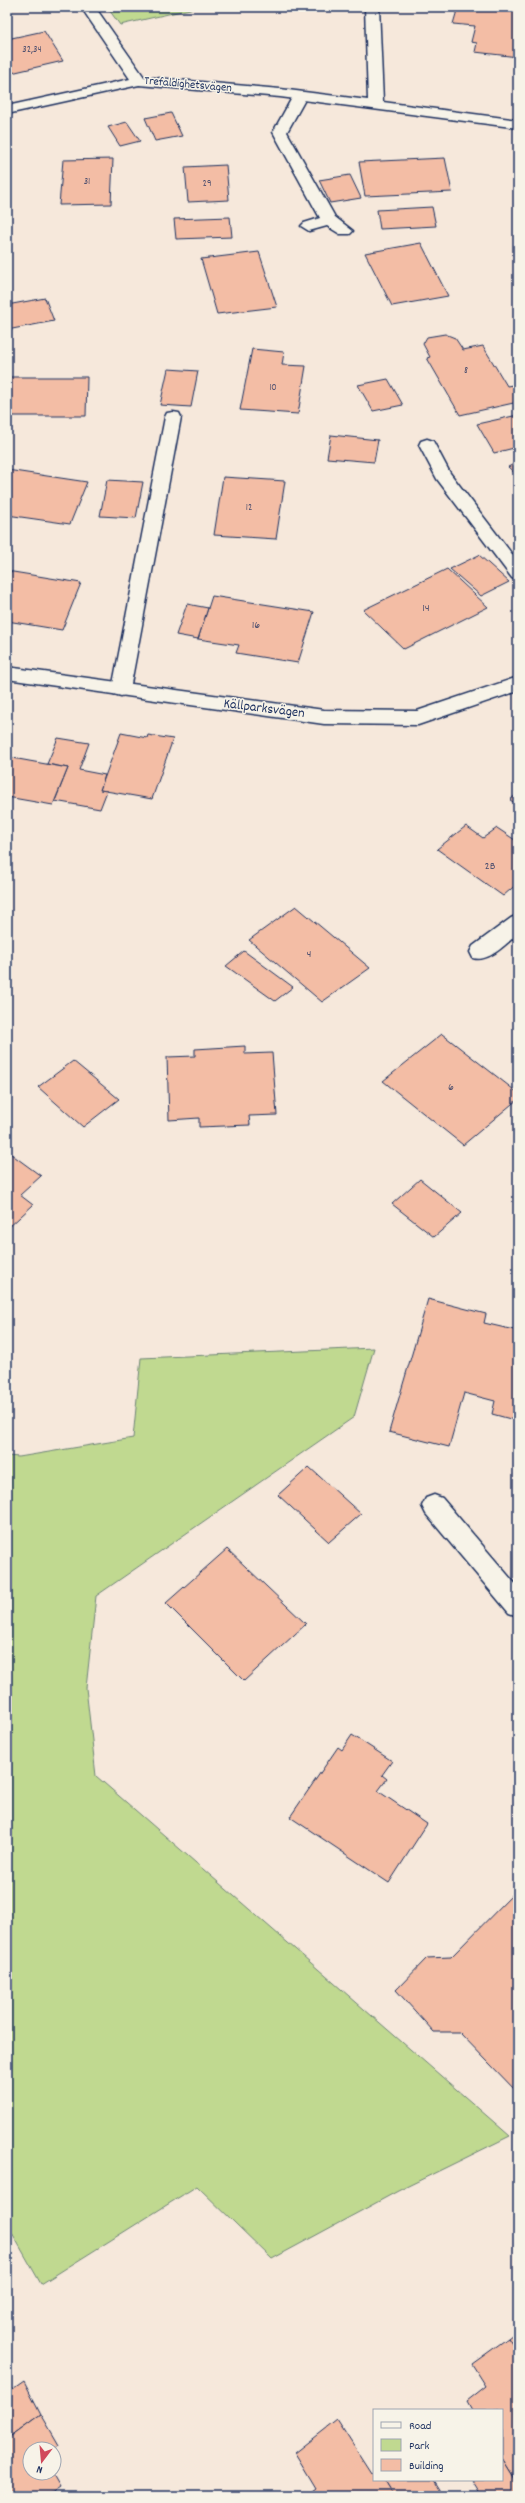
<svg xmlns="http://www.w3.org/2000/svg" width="525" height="2503" font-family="Dekko,sans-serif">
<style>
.green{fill:#c0d990;stroke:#6e8477}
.building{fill:#f3bda5;stroke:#1b2f5e}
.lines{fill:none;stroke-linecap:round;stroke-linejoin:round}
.service-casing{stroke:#1b2f5e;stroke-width:3}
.minor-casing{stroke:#1b2f5e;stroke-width:3}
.service{fill:#f7f3e8;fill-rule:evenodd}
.minor{fill:#f7f3e8;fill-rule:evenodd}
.labels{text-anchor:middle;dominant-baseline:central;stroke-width:3;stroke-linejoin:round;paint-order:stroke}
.far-number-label{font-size:10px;fill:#515270}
.far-street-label{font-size:12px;fill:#1b2f5e;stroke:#f7f3e8}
.number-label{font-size:12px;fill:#515270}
.street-label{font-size:14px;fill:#1b2f5e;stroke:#f7f3e8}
</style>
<rect width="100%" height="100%" fill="#f6e8db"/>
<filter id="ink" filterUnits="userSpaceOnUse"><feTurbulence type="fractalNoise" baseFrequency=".025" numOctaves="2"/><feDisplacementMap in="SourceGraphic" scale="8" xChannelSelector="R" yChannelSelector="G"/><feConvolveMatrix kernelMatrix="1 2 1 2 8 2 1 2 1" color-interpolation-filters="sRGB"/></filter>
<g filter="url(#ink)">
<g class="green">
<polygon points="107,7 199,7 120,25"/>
<polygon points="374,1348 354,1417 96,1596 86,1688 96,1776 510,2136 398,2191 272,2259 197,2186 41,2284 7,2224 7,1456 19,1457 133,1438 141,1358"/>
</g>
<g class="building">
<polygon points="458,7 518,7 518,57 475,52 477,43 471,42 475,26 453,24"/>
<polygon points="44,31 63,61 7,74 7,39"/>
<polygon points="171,113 182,136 155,141 145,118"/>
<polygon points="127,122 140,141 120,146 108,127"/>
<polygon points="445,158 452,192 365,196 359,162"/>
<polygon points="113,159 111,204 59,205 63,160"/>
<polygon points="226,165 229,200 188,202 185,167"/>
<polygon points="350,175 361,198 330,203 319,180"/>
<polygon points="432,207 436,226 380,229 377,210"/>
<polygon points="230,217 232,237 176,239 174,219"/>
<polygon points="421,243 448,296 392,306 365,253"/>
<polygon points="259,252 277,307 217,314 201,259"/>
<polygon points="45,298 54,321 7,330 7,305"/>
<polygon points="445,334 455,338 463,350 483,346 507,386 518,384 518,399 516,400 518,402 460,415 427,358 430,357 423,344 427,337"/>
<polygon points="252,349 284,352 282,365 306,366 298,414 240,410"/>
<polygon points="168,369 198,371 191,407 160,405"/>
<polygon points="7,377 87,377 86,416 7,416"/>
<polygon points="388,379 403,405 373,411 358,385"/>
<polygon points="518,415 518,447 494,453 477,424"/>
<polygon points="331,435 378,440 374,462 327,458"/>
<polygon points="518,462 518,476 508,467"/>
<polygon points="7,470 87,482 70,524 7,515"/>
<polygon points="223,477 285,481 276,539 214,535"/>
<polygon points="107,480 143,482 136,518 100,516"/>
<polygon points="479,555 509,582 481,596 450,569"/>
<polygon points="447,569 488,607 404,649 363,610"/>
<polygon points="7,571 81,583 62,630 7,621"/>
<polygon points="212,596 314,612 298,663 236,653 239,645 198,639"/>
<polygon points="187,604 208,608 198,639 176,635"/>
<polygon points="121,733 147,738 148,735 173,739 152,799 100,790"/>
<polygon points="58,738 89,743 79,770 105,775 100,790 107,791 100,809 55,801 68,768 47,764"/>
<polygon points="7,757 68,768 53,805 7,797"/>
<polygon points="518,793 518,805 510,800"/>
<polygon points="466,826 483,838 497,828 518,842 518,883 503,896 437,849"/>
<polygon points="296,906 370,968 322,1002 249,940"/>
<polygon points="244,951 293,987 275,1001 226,966"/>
<polygon points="442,1034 518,1093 518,1099 463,1145 383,1081"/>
<polygon points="245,1046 245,1054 272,1053 277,1115 249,1116 250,1125 199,1127 199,1118 169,1120 167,1057 195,1056 195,1049"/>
<polygon points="73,1061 119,1099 83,1127 38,1087"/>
<polygon points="7,1151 41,1176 20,1195 33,1205 7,1229"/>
<polygon points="420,1179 462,1213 434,1237 392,1204"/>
<polygon points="428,1299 486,1314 484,1323 514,1330 518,1321 518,1421 492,1414 495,1401 464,1393 449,1447 389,1432"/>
<polygon points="309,1467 361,1514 329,1542 278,1495"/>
<polygon points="227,1549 306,1624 244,1681 166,1603"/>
<polygon points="352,1735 392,1761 382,1775 387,1779 378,1791 427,1824 389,1883 290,1817 338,1747 342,1750"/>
<polygon points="518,1889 518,2093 459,2032 434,2032 396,1990 427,1958 451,1957"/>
<polygon points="518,2330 518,2353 508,2338"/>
<polygon points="508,2338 518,2353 518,2484 502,2458 502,2410 472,2410 467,2401 486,2386 472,2364"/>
<polygon points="24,2381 41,2414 7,2439 7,2393"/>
<polygon points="41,2414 59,2445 54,2449 30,2449 30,2473 52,2473 60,2487 47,2496 7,2496 7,2439"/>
<polygon points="337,2420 371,2473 374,2471 374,2480 384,2480 394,2496 315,2496 312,2491 316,2488 295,2453"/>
<polygon points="502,2458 518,2484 518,2496 483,2496 473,2480 502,2480"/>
<polygon points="384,2480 434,2480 444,2496 394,2496"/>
</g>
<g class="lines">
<defs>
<g id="service">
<polygon points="300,92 307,96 287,132 335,217 353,231 350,234 340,234 327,226 309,231 301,226 304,223 320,218 273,132 293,96"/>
<polygon points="173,412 179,413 181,417 130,689 128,694 121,696 114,694 112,689 165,417 167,413"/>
<polygon points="427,439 433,441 450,473 518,562 518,580 512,578 437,479 419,445 421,441"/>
<path d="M518,915V934C506,943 489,963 473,958L470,952L473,946L511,918Z"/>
</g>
<g id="minor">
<polygon points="81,7 95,7 144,77 280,89 368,100 365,7 379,7 383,102 518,120 518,128 280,97 139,85 7,114 7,106 130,79"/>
<polygon points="7,667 324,710 417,711 518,677 518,691 418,725 324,724 7,679"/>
<polygon points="434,1495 442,1498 518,1587 518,1616 509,1613 426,1514 422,1506 426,1498"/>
</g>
</defs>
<use href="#service" class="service-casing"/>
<use href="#minor" class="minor-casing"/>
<use href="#service" class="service"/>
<use href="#minor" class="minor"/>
</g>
</g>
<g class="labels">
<g class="far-number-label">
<text x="32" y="50">32,34</text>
<text x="87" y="182">31</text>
<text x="207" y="184">29</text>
<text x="466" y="371">8</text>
<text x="273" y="388">10</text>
<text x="249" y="508">12</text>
</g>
<g class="far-street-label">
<text transform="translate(188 85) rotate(5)">Trefaldighetsvägen</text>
</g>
<g class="number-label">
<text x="426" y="608">14</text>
<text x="256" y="625">16</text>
<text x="490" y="866">2B</text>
<text x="309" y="954">4</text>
<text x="451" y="1087">6</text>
</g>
<g class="street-label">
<text transform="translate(264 709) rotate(7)">Källparksvägen</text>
</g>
</g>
<rect width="525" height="2503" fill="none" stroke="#f7f3e8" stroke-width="24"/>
<rect x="12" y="12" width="501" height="2479" fill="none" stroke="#1b2f5e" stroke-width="1.5" filter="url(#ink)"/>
<rect x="373" y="2409" width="130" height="72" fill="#f7f3e8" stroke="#9fa5b1"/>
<rect x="381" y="2422" width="20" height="6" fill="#f7f3e8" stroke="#9fa5b1"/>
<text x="409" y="2429" font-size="12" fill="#1b2f5e">Road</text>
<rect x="381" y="2439" width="20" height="12" fill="#c0d990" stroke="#9fa5b1"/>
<text x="409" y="2449" font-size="12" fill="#1b2f5e">Park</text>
<rect x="381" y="2459" width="20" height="12" fill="#f3bda5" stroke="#9fa5b1"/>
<text x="409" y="2469" font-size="12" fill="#1b2f5e">Building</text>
<g transform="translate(42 2461) rotate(196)"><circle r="19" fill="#f7f3e8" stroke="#9fa5b1"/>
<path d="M0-3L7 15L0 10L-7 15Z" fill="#d1495b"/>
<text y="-6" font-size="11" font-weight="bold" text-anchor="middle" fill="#1b2f5e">N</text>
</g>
</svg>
